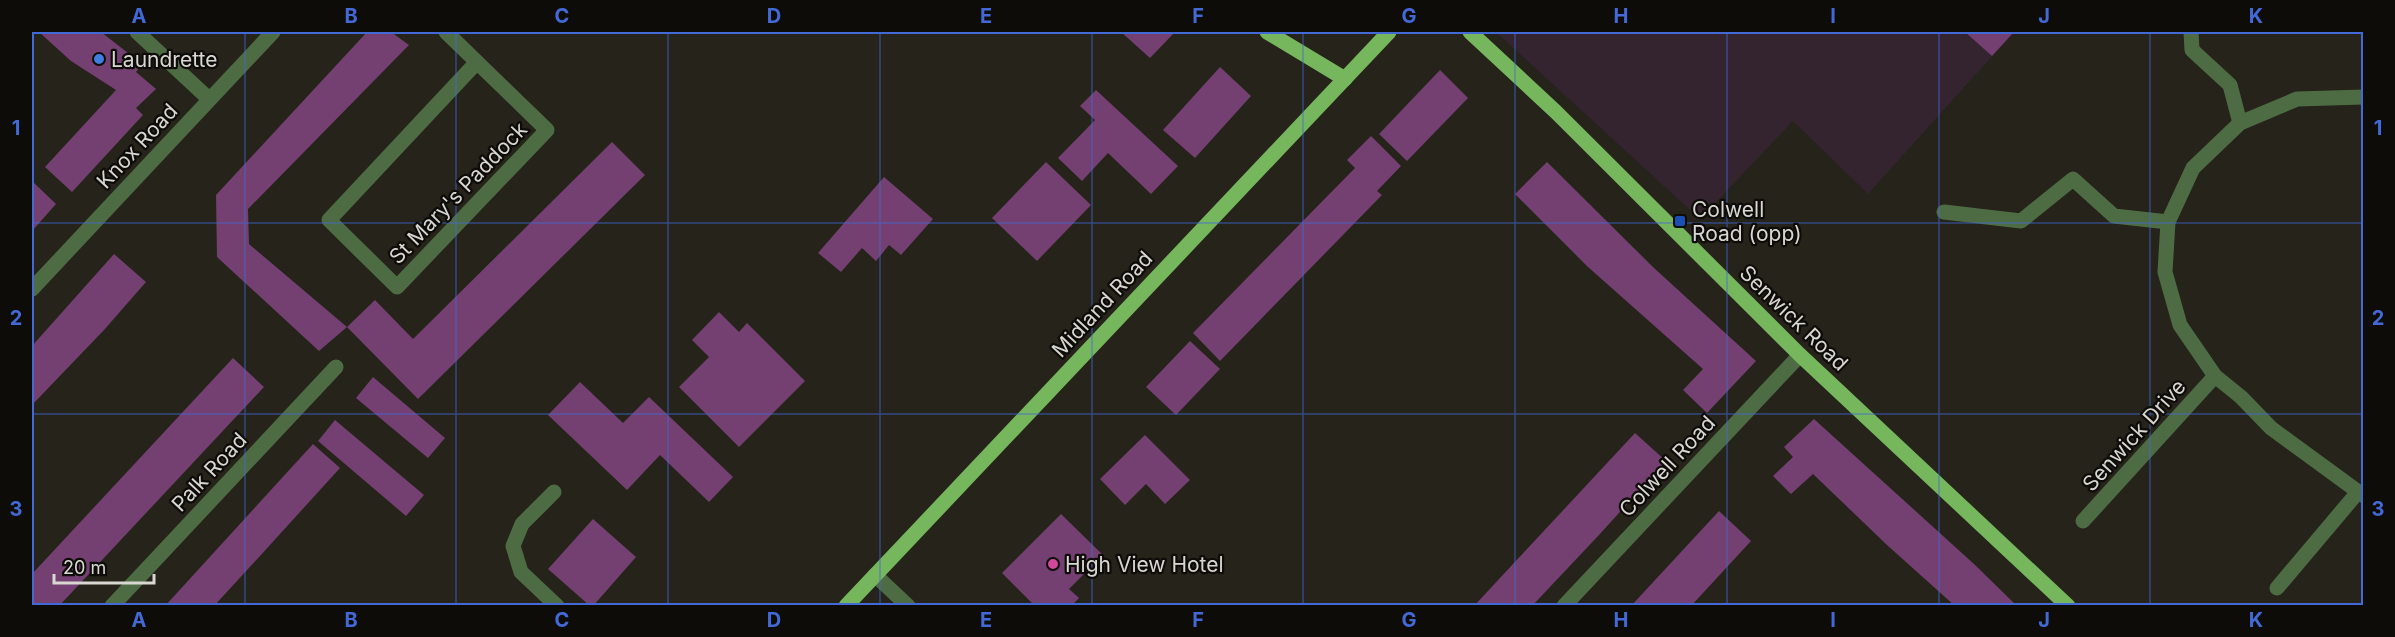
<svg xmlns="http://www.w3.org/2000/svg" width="2395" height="637" font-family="Inter,sans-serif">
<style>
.industrial{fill:#34242f}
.building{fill:#743f71}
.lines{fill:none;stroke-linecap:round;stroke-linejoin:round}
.minor{stroke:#4e6c43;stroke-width:15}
.major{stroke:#76b65d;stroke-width:15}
.grid{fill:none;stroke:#4369d7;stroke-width:1.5;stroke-opacity:0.55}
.shop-dot{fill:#3f7fe0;stroke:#0d0c09;stroke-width:2}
.transit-dot{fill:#1a4fb4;stroke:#0d0c09;stroke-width:2}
.hotel-dot{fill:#d1479c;stroke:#0d0c09;stroke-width:2}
.labels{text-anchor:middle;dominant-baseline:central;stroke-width:4.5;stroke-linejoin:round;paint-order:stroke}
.poi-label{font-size:21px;fill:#d9d7d2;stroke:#0d0c09;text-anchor:start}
.street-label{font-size:21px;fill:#d9d7d2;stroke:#0d0c09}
.neatline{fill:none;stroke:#4369d7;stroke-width:2}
.grid-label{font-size:20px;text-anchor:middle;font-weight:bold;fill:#4369d7}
</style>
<rect width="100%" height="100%" fill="#25231a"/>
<polygon class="industrial" points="1496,32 2014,32 1868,194 1793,121 1700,219"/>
<g class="building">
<polygon points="39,32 101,32 142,64 136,72 156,89 136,108 143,115 72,192 45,167 116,90 71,61"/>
<polygon points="367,32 391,32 409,45 248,209 249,244 347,327 319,351 217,257 216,195"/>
<polygon points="1121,32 1175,32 1150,58"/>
<polygon points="1965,32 2014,32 1992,56"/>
<polygon points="1220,67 1251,96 1195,158 1163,130"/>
<polygon points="1440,70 1468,98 1407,161 1379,134"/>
<polygon points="1096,90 1178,166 1151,194 1108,153 1082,181 1058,158 1095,120 1080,106"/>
<polygon points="1371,136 1401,166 1377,191 1382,195 1220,361 1193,333 1355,168 1347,160"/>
<polygon points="612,142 645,175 418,399 347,327 375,300 413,339"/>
<polygon points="1046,162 1091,205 1037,261 992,218"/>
<polygon points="1547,162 1654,268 1756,361 1707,413 1683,390 1703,369 1588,267 1515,194"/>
<polygon points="884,177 933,219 901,255 889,245 876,261 862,248 841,272 818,253"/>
<polygon points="32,181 56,204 32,231"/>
<polygon points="114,254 146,282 104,330 32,405 32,346"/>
<polygon points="719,312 739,332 747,323 805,381 739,447 679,387 709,357 692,340"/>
<polygon points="1190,341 1220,369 1176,415 1146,387"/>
<polygon points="233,358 264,387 59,606 32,606 32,574"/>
<polygon points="373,377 445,438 428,458 356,398"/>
<polygon points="580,382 623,423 649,397 733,477 709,502 660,455 627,490 548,415"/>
<polygon points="1814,419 1974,564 2015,604 2013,606 1955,606 1887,545 1813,474 1791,494 1773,476 1793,457 1784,447"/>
<polygon points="335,420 424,495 406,516 318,441"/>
<polygon points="1635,433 1666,461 1599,535 1532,606 1474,606"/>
<polygon points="1145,435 1190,480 1165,504 1146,484 1125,505 1100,479"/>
<polygon points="313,444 340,468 260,556 214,606 165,606"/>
<polygon points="1719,511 1751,541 1691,606 1631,606"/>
<polygon points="1061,514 1103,555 1069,589 1079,598 1071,606 1035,606 1002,573"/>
<polygon points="593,519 636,557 593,606 590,606 548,569"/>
</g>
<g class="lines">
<g class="minor">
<polyline points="137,32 209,99"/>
<polyline points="446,32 547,130 397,287 329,220 477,62"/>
<polyline points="2191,32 2192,50 2230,85 2240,123"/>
<polyline points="2364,97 2297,99 2240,123 2193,168 2168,222 2165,272 2180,325 2215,376 2241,397 2271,428 2364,496"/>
<polyline points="1944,212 2021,221 2073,179 2114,216 2168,222"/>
<polyline points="32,289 273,32"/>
<polyline points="554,492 522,524 513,546 521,572 557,606"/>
<polyline points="2083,521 2215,376"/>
<polyline points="875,575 908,606"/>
<polyline points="2277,588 2358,492"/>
<polyline points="112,606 336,367"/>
<polyline points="1564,606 1800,355"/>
</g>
<g class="major">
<polyline points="1267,32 1345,79"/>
<polyline points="1470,32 1556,112 1800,355 2068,606"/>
<polyline points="846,606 1389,32"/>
</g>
</g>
<path class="grid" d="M245,32V606M456,32V606M668,32V606M880,32V606M1092,32V606M1303,32V606M1515,32V606M1727,32V606M1939,32V606M2150,32V606M32,223H2364M32,414H2364"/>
<circle class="shop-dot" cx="99" cy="59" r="6"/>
<rect class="transit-dot" x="1674" y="215" width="12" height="12" rx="3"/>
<circle class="hotel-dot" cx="1053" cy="564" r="6"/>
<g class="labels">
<g class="poi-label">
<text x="111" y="59">Laundrette</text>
<text x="1692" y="209">Colwell<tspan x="1692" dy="24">Road (opp)</tspan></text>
<text x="1065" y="564">High View Hotel</text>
</g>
<g class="street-label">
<text transform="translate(137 146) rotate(-47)">Knox Road</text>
<text transform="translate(458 193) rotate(-46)">St Mary's Paddock</text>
<text transform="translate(1102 304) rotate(-47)">Midland Road</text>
<text transform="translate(1794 318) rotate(44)">Senwick Road</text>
<text transform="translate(2134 435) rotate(-48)">Senwick Drive</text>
<text transform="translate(1667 466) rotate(-47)">Colwell Road</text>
<text transform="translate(209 472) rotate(-47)">Palk Road</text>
</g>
</g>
<rect width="2395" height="637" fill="none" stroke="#0d0c09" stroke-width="66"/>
<path d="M54 574v9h100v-9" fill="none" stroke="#d9d7d2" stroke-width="3"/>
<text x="63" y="574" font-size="18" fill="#d9d7d2" stroke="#0d0c09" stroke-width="4.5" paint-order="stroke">20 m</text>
<rect x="33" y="33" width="2329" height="571" class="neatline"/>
<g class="grid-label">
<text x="139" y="23">A</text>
<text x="351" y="23">B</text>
<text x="562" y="23">C</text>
<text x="774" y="23">D</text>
<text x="986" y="23">E</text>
<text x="1198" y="23">F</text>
<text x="1409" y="23">G</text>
<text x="1621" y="23">H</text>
<text x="1833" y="23">I</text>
<text x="2044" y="23">J</text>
<text x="2256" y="23">K</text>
<text x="16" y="135">1</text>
<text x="2378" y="135">1</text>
<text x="16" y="325">2</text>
<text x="2378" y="325">2</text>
<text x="16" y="516">3</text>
<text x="2378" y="516">3</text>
<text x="139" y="627">A</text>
<text x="351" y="627">B</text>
<text x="562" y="627">C</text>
<text x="774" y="627">D</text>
<text x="986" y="627">E</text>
<text x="1198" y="627">F</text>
<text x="1409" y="627">G</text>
<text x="1621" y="627">H</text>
<text x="1833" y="627">I</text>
<text x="2044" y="627">J</text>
<text x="2256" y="627">K</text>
</g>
</svg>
